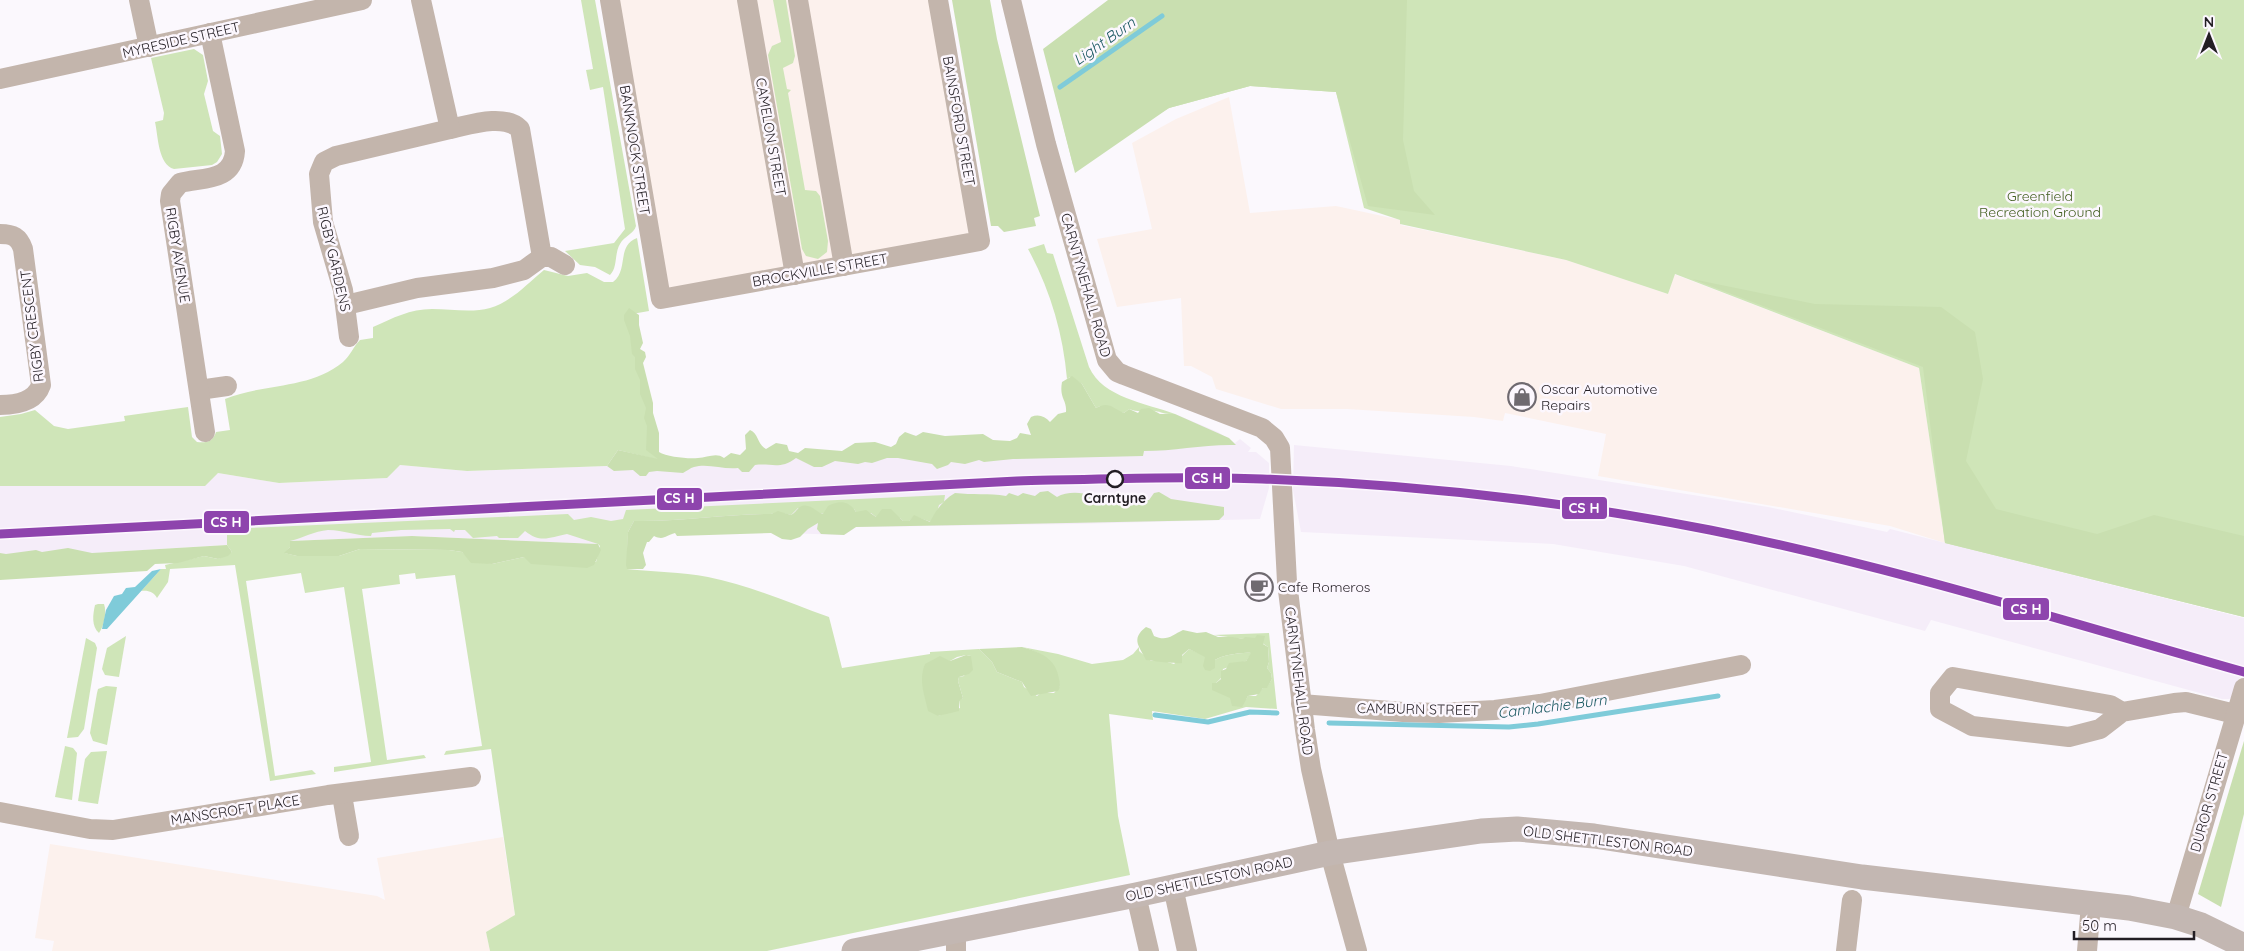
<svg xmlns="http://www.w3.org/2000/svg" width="2244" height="951" font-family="Quicksand,sans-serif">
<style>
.industrial{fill:#fcf1ed}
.built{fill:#f5edf9}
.green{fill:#cfe5b8;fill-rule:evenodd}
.forest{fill:#c9dfb0}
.water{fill:#7fcbd9}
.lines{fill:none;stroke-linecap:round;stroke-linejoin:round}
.stream{stroke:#7fcbd9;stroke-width:5}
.minor{stroke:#c3b5ac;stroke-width:20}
.major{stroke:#c3b7b2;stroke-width:25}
.rail-1-casing{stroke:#fcf7fe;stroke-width:12}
.rail-1{stroke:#8e44ad;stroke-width:9}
.stop-dot{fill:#fcf7fe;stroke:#231e24;stroke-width:2.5}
.labels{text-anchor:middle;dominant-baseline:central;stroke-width:5;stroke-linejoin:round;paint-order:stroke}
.street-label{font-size:14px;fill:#231e24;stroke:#fcf7fe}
.park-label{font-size:14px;fill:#446022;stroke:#fcf7fe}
.poi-label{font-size:14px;fill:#231e24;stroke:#fcf7fe;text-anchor:start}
.stop-label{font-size:14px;font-weight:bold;fill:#231e24;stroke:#fcf7fe}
.water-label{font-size:15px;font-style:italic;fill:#195760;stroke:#fcf7fe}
.line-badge{stroke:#fcf7fe;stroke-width:2}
.badge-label{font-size:14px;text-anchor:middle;font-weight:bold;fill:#fff}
</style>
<rect width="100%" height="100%" fill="#fbf8fd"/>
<g class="industrial">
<polygon points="610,0 938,0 980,241 661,299"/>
<polygon points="1229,97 1250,213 1336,206 1401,220 1401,225 1566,260 1668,294 1674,274 1919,368 1945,543 1890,526 1598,476 1606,434 1505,413 1503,421 1474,417 1347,409 1281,409 1216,389 1212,377 1191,366 1184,366 1181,298 1117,307 1097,239 1152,229 1132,143 1176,119"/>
<polygon points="503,837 515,916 486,932 490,951 52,951 54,941 35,938 50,844 377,896 385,900 377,858"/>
</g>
<g class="built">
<polygon points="1175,414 1218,432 1235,443 1240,439 1251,448 1248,452 1256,452 1269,463 1269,488 1260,519 1076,524 856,527 844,535 632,528 598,544 412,536 290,541 0,559 0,486 218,473 279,483 386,478 400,465 467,471 607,466 618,450 667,463 897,453 910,435 1011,442"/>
<polygon points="1294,445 1511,466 1768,507 1887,532 1890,529 2244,618 2244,666 2233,697 2229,699 2222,699 1931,620 1925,631 1684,566 1553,544 1301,532 1293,490"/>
</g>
<g class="green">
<path d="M581,0H595L636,226C634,234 624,236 620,244C614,254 618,267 610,275L595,267L580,265L565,251L614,243L625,229L603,87L590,90L586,70L593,69Z"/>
<polygon points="773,0 786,0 795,56 793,63 783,68 787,89 791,90 788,93 805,190 816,191 820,196 828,241 827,252 818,259 806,256 802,249 768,55 772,46 781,42"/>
<polygon points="1184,0 2244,0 2244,617 1945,543 1919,368 1675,274 1668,294 1566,260 1400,224 1400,220 1364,208 1336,92 1250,86 1169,108 1073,165 1055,93"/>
<path d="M194,49L203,55L208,81L204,94L213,131L220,136L222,154L217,162L212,165L174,169C158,165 158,135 155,122L163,120L164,113L151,58Z"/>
<path d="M637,238L649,311L632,314L659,460L618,450L607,466L467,471L400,465L387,478L279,483L218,473L205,486H0V417L21,414L35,410L54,426L68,429L125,421L124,416L188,407L192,437L197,442C206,443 213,442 216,432L230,430L225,399C263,383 309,390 343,362C350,356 353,347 360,340L373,338V327C393,318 410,309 432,309C451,309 472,313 490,308C511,302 527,284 544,270L568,276L587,273L604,282H613C629,270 616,246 637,238Z"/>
<path d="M1044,244L1047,253L1053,254L1089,367C1103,398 1146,403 1175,414C1166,415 1162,412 1155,411C1145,410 1139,413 1129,409L1124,413L1100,406L1096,408L1082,384L1070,377L1067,379C1063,333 1050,289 1028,249Z"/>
<path d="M945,495L944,502L939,505L937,512L931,522L914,516L909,521H903L900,518L876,517L871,513L856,512L854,509L824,514L798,508L791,515L778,512L771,514C725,514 680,522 634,521L628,532L627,569C654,572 681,572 708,577C749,585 789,603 829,617L842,668L930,654V652L979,649L992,662L997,672L1022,682L1024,687L1037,696L1041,693H1054L1060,686C1055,662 1046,654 1022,647L1058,654L1092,664L1123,660L1133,654L1139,647V651L1151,661H1164L1174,664L1189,649L1215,660C1222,655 1243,652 1252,653L1246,661L1223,669L1221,678L1216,683H1212C1223,694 1230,697 1246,699L1248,696H1256L1263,688L1267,687L1272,679L1271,673L1267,668L1269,662L1268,647L1255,638L1243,639L1213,635L1269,633L1277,709L1246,707L1205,719L1152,711L1153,720L1109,714L1118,816L1130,875L767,951H490L486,932L515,915L491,749L444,755L446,751L482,746L455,575L416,579L415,573L399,575L400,584L362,589L387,760L424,755L426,758L334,772V767L371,762L344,587L305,593L301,573L246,581L275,776L312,770L316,774L270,781L235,565L170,569L168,582L157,598C154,592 148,590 141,591L161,569H166L165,565L204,556L218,559L232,552L227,545V529L568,514L574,520L591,517L611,521L623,519L626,510ZM450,529L454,532L455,530H465L473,538L497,536L499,538H518L525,531C541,544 550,537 567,534L598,544L600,546L596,562L524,557L492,564L469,558L462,552L449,550L360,549L339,556H297L285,553L290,547V541C303,538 314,531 328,530C344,530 356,536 371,536L372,533L401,530ZM966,655L971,656V662L964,676L959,677L958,681L963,698L959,700L960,708L938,716L933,660L950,661L957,657Z"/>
<path d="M98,604H104C107,612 104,626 99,633C91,626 93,614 95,605Z"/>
<polygon points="126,636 119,677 105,675 102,669 107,648"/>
<polygon points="86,638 95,643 97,648 84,729 78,737 67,738"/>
<polygon points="106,686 117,687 107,745 93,741 90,733 97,693 98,689"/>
<polygon points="65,746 73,748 77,753 72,800 55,797"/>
<polygon points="107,751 98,804 78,801 85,759 91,752"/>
</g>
<g class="forest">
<polygon points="952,0 990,0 997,39 1040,216 1034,218 1036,226 1004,232 998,226 991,226"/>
<polygon points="1108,0 1407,0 1403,140 1414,191 1435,215 1368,206 1336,92 1250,86 1169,108 1075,173 1043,49"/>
<polygon points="1692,279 1815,304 1941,307 1975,332 1983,379 1966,461 1996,509 2097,534 2154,515 2244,536 2244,617 1945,543 1923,367"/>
<path d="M629,308L639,315V325L643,343L640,349L645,352L646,357L643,363L653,403V413L659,433V452C667,457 688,459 698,458C707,458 716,452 724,458L731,453L740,455L746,449L745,435L750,430C759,434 757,444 766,449L776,443L787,445L789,451L798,453L805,448L842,451L855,443L875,442L891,447L896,444L899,437L905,432L916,436L923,432L945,436L983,434L993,440L1010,441L1017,438L1020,433L1031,435L1027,424L1031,417C1038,414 1045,416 1050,422L1058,414L1066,412C1067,399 1059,399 1062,382L1072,376L1082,384L1096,408C1109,401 1112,408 1124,413L1129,409L1138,413L1141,409L1149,408L1160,414H1175L1229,438L1236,445C1205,444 1175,451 1144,451L1143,456L1013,459L984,462L979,460L965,464L951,462L948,465L937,469L932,464L898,458H887L872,463L865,462L858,464L835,461L822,467H814L796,458C780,470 772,463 755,465L749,472H742L738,468C724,470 708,463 694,467C690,468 687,471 683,473L657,471L649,472L646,476H640L633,470L614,471L607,466L618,450L658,459L646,450L647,426L644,418L646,408L640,394V380L635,369V357L632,354L630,336L624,320V315Z"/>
<path d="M1048,491L1057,497C1070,489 1094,493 1105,502C1114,497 1112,491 1126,494L1129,501L1149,500L1154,493L1159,492L1171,499L1224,507V515L1219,520L856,527L844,535L821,534L817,529L818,523L808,529L800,537L791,540L782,539L771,533L677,536L675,533C666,535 664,541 654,536L649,542H647L643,553L646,565L643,569H627L626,565L628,532L634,521C680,522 725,514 771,514L778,511L791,515C795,513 797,509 800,507C809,502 816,512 823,514L828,506C840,500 849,501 856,512L866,510L876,517L882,509H891L903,521H909L914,515L930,522C936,510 943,500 955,493C972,495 989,493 1006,496L1009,493L1018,496L1023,493L1035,496L1040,492Z"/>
<polygon points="412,536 598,544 601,550 594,565 587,568 531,564 524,557 492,564 471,563 462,552 449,550 360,549 339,556 297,556 284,553 290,547 290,541"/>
<polygon points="227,545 232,552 228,556 218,559 204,556 178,563 155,564 147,571 0,580 0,553 6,554 36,550 42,552 68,548 92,553"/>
<path d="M1146,627L1151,629L1154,636C1167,642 1172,635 1183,630L1197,633L1206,632L1218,637H1233L1243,639L1245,637L1255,638L1257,635L1265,636L1263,644L1268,647L1269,662L1267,668L1271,673L1272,679L1267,688H1263L1259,694L1248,696L1242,707L1232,706L1230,698L1212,690V683H1216L1221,679V671L1226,669L1229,663L1246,661L1251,653C1243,652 1222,655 1215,660V668L1210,671L1205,670L1203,666L1205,657L1189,649L1182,655V663C1179,664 1151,661 1146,660C1140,647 1130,639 1146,627Z"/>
<path d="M1022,647C1040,652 1056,658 1059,679C1060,684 1061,686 1058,691L1031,696L1022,682L997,672L992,662L979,649Z"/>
<path d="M966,655L971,656L973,670L969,674L959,677L958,681L963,698L959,701V711L938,716L928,711C925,695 918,681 925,664L940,656L950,661Z"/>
<polygon points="2244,741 2244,814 2221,907 2198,894"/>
</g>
<polygon class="water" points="161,569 107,629 102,629 106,610 114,596 122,594 126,588 135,587 152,571"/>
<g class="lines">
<g class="stream">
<polyline points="1060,87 1162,16"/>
<polyline points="1155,715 1208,722 1250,712 1277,713"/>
<polyline points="1329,723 1509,727 1538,724 1718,696"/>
</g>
<g class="minor">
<polyline points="139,0 149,47"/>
<polyline points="610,0 661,299 980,241 938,0"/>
<polyline points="747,0 795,275"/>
<polyline points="798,0 844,266"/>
<polyline points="1011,0 1046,144 1107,360 1117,372 1124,375 1262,428 1274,438 1280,448 1287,582 1305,730 1311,769 1330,853 1357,951"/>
<polyline points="0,79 362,0"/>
<path d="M450,129C469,125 504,113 520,129L542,257"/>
<path d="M0,234C13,234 19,237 23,249L41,385C35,402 17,405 0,405"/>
<polyline points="346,305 417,288 493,278 524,270 542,257 551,257 565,265"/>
<polyline points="349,337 343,290 323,222 319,174 324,162 336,156 450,129 421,0"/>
<polyline points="199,390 227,386"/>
<path d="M205,432L170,201L171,194L180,183C202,177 233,182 235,151L210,33"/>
<polyline points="1301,704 1403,712 1439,713 1495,710 1540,704 1741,665"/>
<polyline points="2122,712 2110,705 1953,677 1940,693 1940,709 1972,726 2069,737 2100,729 2122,712 2174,703 2186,702 2235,714"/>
<polyline points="342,795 349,836"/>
<polyline points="0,812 90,829 113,830 328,795 471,777"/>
<polyline points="1173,887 1187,951"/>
<polyline points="1136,895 1149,951"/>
<polyline points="2176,917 2244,688"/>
<polyline points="956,951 956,931"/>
<polyline points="1846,951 1852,900"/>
<polyline points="2087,951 2091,904"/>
</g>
<polyline class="major" points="854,951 1136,895 1330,853 1481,831 1517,829 1594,836 1862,877 2129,908 2176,917 2201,925 2244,946"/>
<defs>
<path id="rail-1" d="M0,534L1017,481C1098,479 1180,476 1262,479C1412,484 1563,501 1710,530C1891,566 2067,622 2244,672"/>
</defs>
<use href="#rail-1" class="rail-1-casing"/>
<use href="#rail-1" class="rail-1"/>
</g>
<defs>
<symbol id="shop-ring" viewBox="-11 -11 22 22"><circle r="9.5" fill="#fcf7fe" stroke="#6f6a70" stroke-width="1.5"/><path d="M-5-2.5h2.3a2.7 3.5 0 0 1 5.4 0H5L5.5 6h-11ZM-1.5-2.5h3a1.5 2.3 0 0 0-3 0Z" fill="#6f6a70"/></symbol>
<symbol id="cafe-ring" viewBox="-11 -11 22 22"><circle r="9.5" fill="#fcf7fe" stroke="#6f6a70" stroke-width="1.5"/><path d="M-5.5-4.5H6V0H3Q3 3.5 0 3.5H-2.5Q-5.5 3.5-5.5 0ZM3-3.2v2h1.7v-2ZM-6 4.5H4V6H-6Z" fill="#6f6a70"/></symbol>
</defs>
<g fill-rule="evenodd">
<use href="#shop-ring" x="1506" y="381" width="32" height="32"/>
<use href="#cafe-ring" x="1243" y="571" width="32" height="32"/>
</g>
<circle class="stop-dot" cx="1115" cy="479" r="8"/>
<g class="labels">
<g class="street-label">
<text transform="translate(181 40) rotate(-13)">MYRESIDE STREET</text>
<text transform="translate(959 121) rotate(80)">BAINSFORD STREET</text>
<text transform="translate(771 137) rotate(80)">CAMELON STREET</text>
<text transform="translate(635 150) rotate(81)">BANKNOCK STREET</text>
<text transform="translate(178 255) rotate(81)">RIGBY AVENUE</text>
<text transform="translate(334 259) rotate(77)">RIGBY GARDENS</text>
<text transform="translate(820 270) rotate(-10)">BROCKVILLE STREET</text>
<text transform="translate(1086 285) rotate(74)">CARNTYNEHALL ROAD</text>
<text transform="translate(32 326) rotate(-97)">RIGBY CRESCENT</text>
<text transform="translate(1299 681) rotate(83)">CARNTYNEHALL ROAD</text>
<text transform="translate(1418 709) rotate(1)">CAMBURN STREET</text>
<text transform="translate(2209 802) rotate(-74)">DUROR STREET</text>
<text transform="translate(235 810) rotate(-9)">MANSCROFT PLACE</text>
<text transform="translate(1608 841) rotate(7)">OLD SHETTLESTON ROAD</text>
<text transform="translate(1209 879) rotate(-12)">OLD SHETTLESTON ROAD</text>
</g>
<g class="park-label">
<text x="2040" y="196">Greenfield<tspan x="2040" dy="16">Recreation Ground</tspan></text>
</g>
<g class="poi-label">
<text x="1541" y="389">Oscar Automotive<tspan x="1541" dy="16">Repairs</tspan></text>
<text x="1278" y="587">Cafe Romeros</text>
</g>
<g class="stop-label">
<text x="1115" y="498">Carntyne</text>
</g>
<g class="water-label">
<text transform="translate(1104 41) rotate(-35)">Light Burn</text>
<text transform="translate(1552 706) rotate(-7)">Camlachie Burn</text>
</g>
</g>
<g class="line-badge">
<rect x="1184" y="466" width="47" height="24" rx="5" fill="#8e44ad"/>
<rect x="656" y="487" width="47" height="24" rx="5" fill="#8e44ad"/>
<rect x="1561" y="496" width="47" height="24" rx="5" fill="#8e44ad"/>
<rect x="203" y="510" width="47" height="24" rx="5" fill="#8e44ad"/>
<rect x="2002" y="597" width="48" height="24" rx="5" fill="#8e44ad"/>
</g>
<g class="badge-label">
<text x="1207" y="483">CS H</text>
<text x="679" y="503">CS H</text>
<text x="1584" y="513">CS H</text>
<text x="226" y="527">CS H</text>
<text x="2026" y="614">CS H</text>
</g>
<g transform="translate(2209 35)" stroke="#fcf7fe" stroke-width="4" paint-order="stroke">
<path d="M0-4L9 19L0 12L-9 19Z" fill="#231e24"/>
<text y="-8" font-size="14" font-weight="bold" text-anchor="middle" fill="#231e24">N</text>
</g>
<path d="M2074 931v8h120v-8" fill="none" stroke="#231e24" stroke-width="2.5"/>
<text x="2082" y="931" font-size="15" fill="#231e24" stroke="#fcf7fe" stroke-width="4" paint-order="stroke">50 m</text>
</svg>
